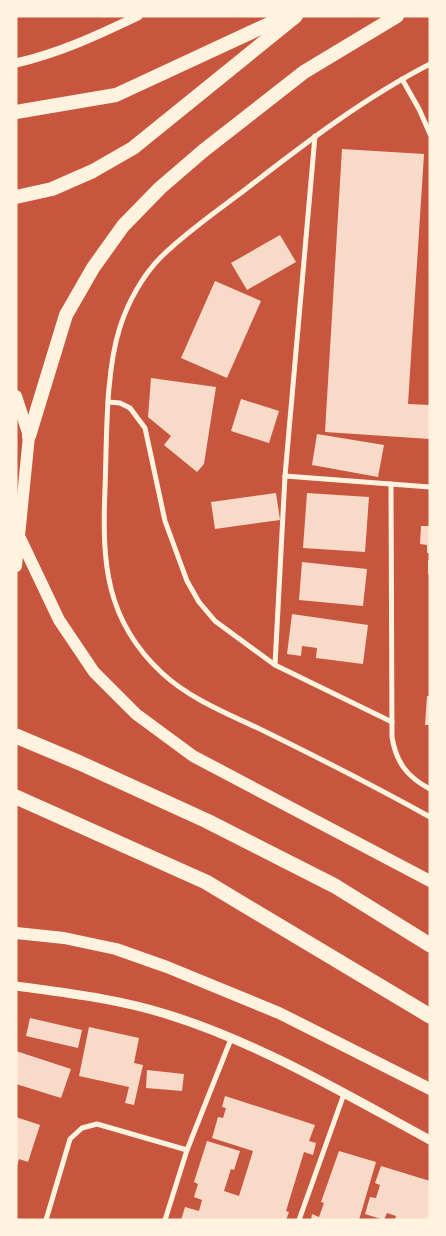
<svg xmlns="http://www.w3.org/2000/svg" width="446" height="1236" font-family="Rubik,sans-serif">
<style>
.building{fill:#f7dbc8}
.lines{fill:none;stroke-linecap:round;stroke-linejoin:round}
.minor{stroke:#fff3e0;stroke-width:5}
.tertiary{stroke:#fff3e0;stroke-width:9}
.primary{stroke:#fff3e0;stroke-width:12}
.trunk{stroke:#fff3e0;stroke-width:14}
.motorway{stroke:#fff3e0;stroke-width:15}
</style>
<rect width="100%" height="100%" fill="#c8553d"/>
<g class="building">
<polygon points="342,149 424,154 408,404 430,405 430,439 325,432"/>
<polygon points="280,235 296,262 247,290 231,263"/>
<polygon points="215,281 261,301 227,378 181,358"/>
<polygon points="151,378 216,387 204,464 197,472 164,445 171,436 148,417"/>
<polygon points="241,399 279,411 269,443 231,431"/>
<polygon points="317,434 384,445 378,477 312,465"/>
<polygon points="276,493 280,520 215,529 211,502"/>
<polygon points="307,493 369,497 365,552 303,548"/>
<polygon points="421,526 430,526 430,553 427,553 427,545 420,544"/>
<rect x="428" y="560" width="2" height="14"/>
<polygon points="302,562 367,569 363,606 299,600"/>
<polygon points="292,614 368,625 363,664 316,658 317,648 302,646 301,656 287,654"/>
<polygon points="427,696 430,696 430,725 425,725"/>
<polygon points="30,1018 82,1030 78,1048 26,1036"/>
<polygon points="89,1027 139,1038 134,1063 143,1065 134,1105 125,1103 129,1087 79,1076"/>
<polygon points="16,1051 71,1069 61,1098 16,1084"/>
<polygon points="147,1070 184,1074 182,1091 146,1088"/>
<polygon points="225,1096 315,1125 309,1141 316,1143 313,1155 304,1152 286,1211 289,1212 286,1220 181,1220 185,1207 199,1211 202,1200 194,1197 198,1184 194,1182 207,1141 240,1151 234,1170 231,1169 224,1191 239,1196 253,1151 212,1138 218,1117 223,1118 226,1108 222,1107"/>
<polygon points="16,1117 40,1125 28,1162 19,1159 17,1166"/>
<polygon points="339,1151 376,1162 359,1220 311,1220 312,1214 319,1217 324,1203 321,1202"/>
<polygon points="381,1166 430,1181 430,1220 395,1220 396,1216 387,1213 384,1220 365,1214 370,1197 376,1198 380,1185 375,1183"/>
</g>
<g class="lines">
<g class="minor">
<path d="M430,64C364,98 304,144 246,189C217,211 186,232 161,257C143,275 128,302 120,327C105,374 107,439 105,489C102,562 105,620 162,673C191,700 231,715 266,732C321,759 376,787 430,817"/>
<polyline points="402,79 419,109 430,134"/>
<polyline points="108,402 120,403 130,408 145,428 165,521 187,581 199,602 215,621 275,665 392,722"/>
<polyline points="285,476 430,487"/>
<path d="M391,484L392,737C396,762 407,777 430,789"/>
<polyline points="275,665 285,476 315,136"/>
<polyline points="46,1220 70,1139 82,1128 97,1124 187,1150"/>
<polyline points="165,1220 187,1150 231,1039"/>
<polyline points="299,1220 344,1094"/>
</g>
<g class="tertiary">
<path d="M16,63C60,53 98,35 138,16"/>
<path d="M16,986C67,993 120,999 169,1015C259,1043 347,1095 430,1140"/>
</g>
<g class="primary">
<polyline points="16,396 29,436 16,566"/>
<polyline points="20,538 59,620 94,672 136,714 193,756 430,881"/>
<polyline points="16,933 64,938 116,949 167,967 279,1013 430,1089"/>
</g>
<g class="trunk">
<polyline points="16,112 116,95 286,16"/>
<polyline points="16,197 52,189 93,171 133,148 296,16"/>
<polyline points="29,436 66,315 93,268 123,226 160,188 203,151 304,72 397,16"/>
</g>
<g class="motorway">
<polyline points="16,736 80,763 207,821 335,886 430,945"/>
<polyline points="16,797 206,882 430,1016"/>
</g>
</g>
<rect width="446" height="1236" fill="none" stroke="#fff3e0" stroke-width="35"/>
</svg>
